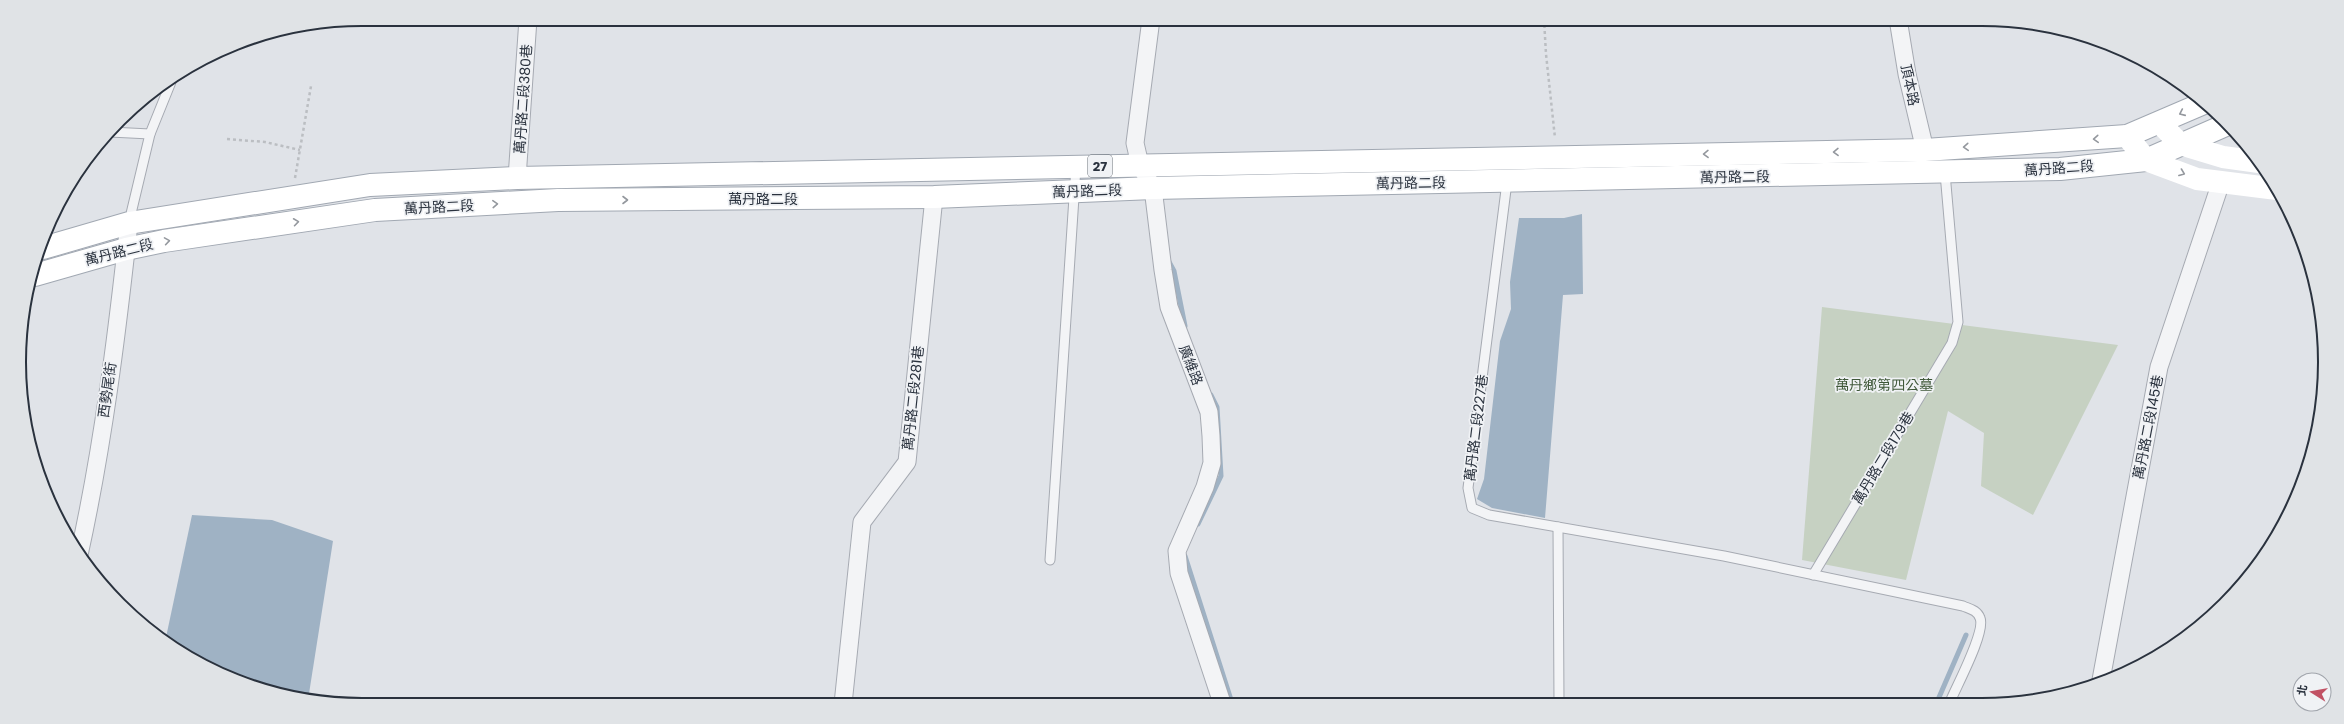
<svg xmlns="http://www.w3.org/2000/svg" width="2344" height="724" font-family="Poppins,'Noto Sans TC',sans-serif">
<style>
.green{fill:#c6d1c2}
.water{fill:#9fb2c4}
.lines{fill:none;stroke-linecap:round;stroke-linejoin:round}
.stream{stroke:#9fb2c4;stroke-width:5}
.lane-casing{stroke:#a6aab2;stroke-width:11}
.street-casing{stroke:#a6aab2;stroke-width:19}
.primary-casing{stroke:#a1a8b2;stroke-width:24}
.path{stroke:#bbbec2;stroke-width:2.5;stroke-dasharray:3 3;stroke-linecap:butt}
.lane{stroke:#f3f4f6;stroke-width:9}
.street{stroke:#f3f4f6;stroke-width:17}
.secondary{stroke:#fff;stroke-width:22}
.primary{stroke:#fff;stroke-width:22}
.oneway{stroke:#94989e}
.labels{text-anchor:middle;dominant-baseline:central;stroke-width:3.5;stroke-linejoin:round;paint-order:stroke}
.shield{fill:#f0f2f5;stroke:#656c75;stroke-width:1}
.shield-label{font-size:13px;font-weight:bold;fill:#2a323e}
.street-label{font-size:14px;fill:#2a323e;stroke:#f0f2f5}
.park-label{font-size:14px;fill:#3f5839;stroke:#f0f2f5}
.rim{fill:none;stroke:#2a323e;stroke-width:2}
</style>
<rect width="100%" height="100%" fill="#e0e3e8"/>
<polygon class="green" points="1822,307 2118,345 2033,515 1981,486 1984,433 1948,411 1906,580 1802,560"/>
<g class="water">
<polygon points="1582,214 1583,294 1563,295 1545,518 1492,508 1477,499 1484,479 1500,341 1511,309 1510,282 1519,218 1564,218"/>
<path d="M192,515L272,520L333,541L308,700C268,696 197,668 165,642Z"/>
</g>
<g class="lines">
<g class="stream">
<polyline points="1168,260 1174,271 1185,326"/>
<polyline points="1198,524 1221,476 1217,407 1211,395"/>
<polyline points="1185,556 1232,703"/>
<polyline points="1937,702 1966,635"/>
</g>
<defs>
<g id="lane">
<polyline points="110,132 150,134"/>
<path d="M1507,182L1468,488L1472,508L1489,515L1724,556L1963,606C1970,609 1977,610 1980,618C1986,632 1956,687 1950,702"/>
<polyline points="129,222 150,134 171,82"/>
<polyline points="1558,527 1559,703"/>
<polyline points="1050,560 1076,167"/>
<polyline points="1813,575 1952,343 1958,322 1945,173"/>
</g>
<g id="street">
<polyline points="1151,19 1135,143 1140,165 1153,188 1163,270 1169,307 1209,412 1211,436 1212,463 1205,487 1177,551 1179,573 1222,703"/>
<polyline points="1898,19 1907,74 1925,150"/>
<polyline points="517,178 528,19"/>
<path d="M79,555C103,446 117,334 129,223"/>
<polyline points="2101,680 2159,367 2221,182"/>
<polyline points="843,704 862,522 907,462 934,197"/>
</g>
<g id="primary">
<polyline points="43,248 129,223 370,185 517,178 1925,150 2127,136 2204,103"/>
<polyline points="35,275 126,249 164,241 375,210 558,200 934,197 1153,188 2060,169 2146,160 2228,124"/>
</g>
</defs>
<use href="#lane" class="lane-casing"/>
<use href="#street" class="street-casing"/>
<use href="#primary" class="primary-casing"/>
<g class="path">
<polyline points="1544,19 1546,54 1555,138"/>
<polyline points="227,139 265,142 300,150"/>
<polyline points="295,178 311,86"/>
</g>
<use href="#lane" class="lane"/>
<use href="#street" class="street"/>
<g class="secondary">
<polyline points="2160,123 2180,144 2223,157 2259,162"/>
<polyline points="2127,136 2146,160 2197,179 2277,189"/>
</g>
<use href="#primary" class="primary"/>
</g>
<defs><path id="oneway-chevron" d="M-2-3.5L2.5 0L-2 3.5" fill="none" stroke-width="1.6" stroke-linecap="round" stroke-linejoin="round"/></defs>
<g class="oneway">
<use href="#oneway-chevron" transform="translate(2182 113) rotate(156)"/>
<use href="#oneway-chevron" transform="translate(2096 139) rotate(176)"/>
<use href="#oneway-chevron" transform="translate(1966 147) rotate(176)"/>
<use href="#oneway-chevron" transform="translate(1836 152) rotate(179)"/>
<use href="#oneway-chevron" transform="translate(1706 154) rotate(179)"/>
<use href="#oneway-chevron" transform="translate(2182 173) rotate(21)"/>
<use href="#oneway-chevron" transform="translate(625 200)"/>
<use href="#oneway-chevron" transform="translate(495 204) rotate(-3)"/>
<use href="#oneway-chevron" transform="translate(296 222) rotate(-8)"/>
<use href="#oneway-chevron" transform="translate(167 241) rotate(-9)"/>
</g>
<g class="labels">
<rect class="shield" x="1088" y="155" width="24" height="22" rx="3"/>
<g class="shield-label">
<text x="1100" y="166">27</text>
</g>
<g class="street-label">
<text transform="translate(1910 85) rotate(78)">頂本路</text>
<text transform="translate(523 99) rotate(-86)">萬丹路二段380巷</text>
<text transform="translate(2059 168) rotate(-4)">萬丹路二段</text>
<text transform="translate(1735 177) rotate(-1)">萬丹路二段</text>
<text transform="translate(1411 183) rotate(-1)">萬丹路二段</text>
<text transform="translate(1087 191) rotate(-2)">萬丹路二段</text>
<text x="763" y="199">萬丹路二段</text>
<text transform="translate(439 207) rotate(-3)">萬丹路二段</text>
<text transform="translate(119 252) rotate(-14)">萬丹路二段</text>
<text transform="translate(1191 365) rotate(69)">廣維路</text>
<text transform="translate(107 390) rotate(-82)">西勢尾街</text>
<text transform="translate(913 398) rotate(-84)">萬丹路二段281巷</text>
<text transform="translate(2148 427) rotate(-79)">萬丹路二段145巷</text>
<text transform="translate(1476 428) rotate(-83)">萬丹路二段227巷</text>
<text transform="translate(1883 458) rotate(-59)">萬丹路二段179巷</text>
</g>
<g class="park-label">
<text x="1884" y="385">萬丹鄉第四公墓</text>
</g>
</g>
<path d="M0 0H2344V724H0ZM362 26H1982A336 336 0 0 1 2318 362V362A336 336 0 0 1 1982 698H362A336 336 0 0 1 26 362V362A336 336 0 0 1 362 26Z" fill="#e0e3e6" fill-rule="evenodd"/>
<path class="rim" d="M362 26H1982A336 336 0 0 1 2318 362V362A336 336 0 0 1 1982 698H362A336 336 0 0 1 26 362V362A336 336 0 0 1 362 26Z"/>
<g transform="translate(2312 692) rotate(281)"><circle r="19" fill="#f0f2f5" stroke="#a1a5ac"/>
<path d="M0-3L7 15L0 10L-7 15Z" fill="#c15164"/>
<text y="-6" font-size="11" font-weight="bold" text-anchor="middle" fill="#2a323e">北</text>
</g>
</svg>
